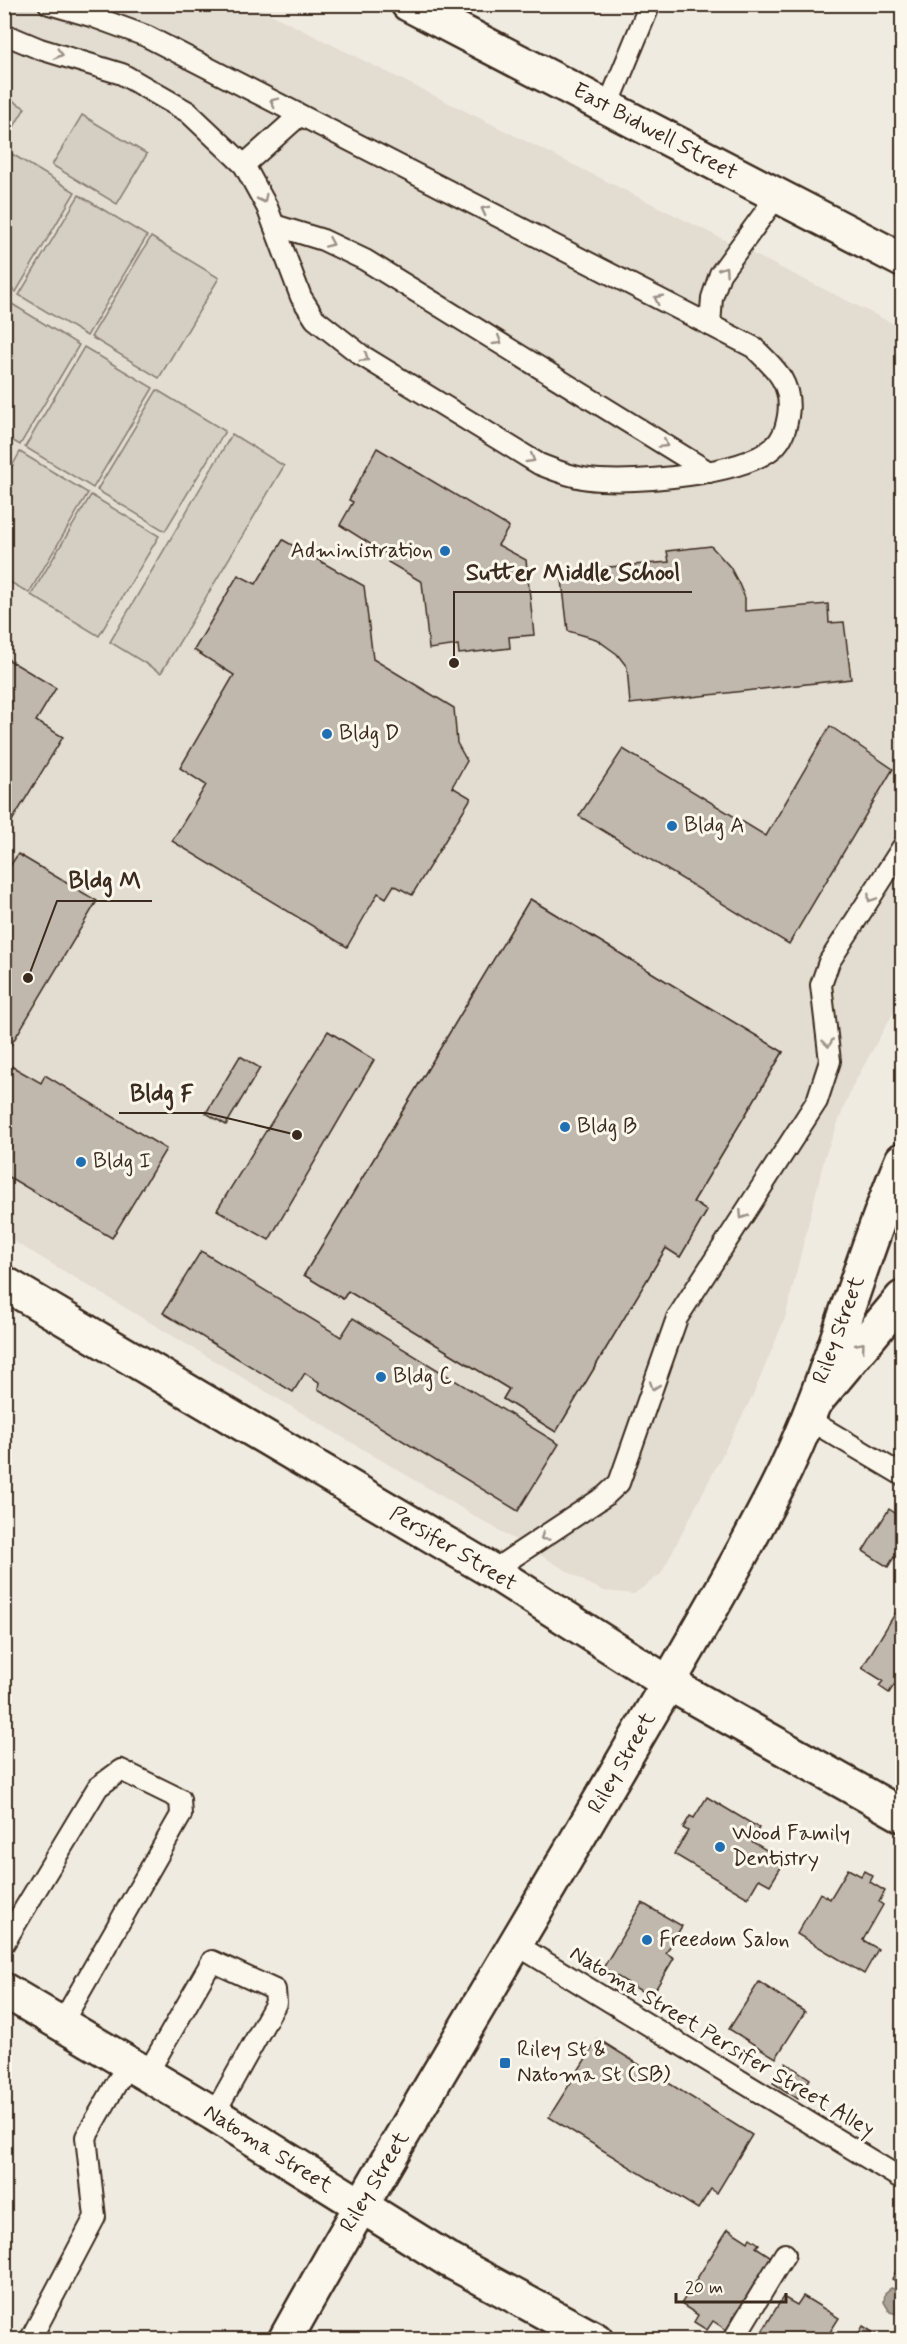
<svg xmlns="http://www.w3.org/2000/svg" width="907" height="2344" font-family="Mynerve,sans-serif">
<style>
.built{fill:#e2dcd1}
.green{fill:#d5cec3;stroke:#887c70;stroke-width:1.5}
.water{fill:#aca397;stroke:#7f7367;stroke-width:1.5}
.building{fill:#c0b8ad;stroke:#3b2a1e;stroke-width:1.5;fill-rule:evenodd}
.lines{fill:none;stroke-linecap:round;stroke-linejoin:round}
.lane-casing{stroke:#3b2a1e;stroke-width:24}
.street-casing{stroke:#3b2a1e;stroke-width:38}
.secondary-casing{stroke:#3b2a1e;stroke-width:38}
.primary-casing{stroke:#3b2a1e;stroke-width:38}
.lane{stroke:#fbf7ec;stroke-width:20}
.street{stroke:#fbf7ec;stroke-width:33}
.secondary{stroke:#fbf7ec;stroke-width:33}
.primary{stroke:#fbf7ec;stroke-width:33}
.oneway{stroke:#9b9085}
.poi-dot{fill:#1f6fb2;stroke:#fbf7ec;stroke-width:2}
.labels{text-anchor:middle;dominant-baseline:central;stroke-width:6;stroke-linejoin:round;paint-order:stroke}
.street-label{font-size:22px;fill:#3b2a1e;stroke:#fbf7ec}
.poi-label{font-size:22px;fill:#3b2a1e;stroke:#fbf7ec;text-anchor:start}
.leader{fill:none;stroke:#3b2a1e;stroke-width:2}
.callout-dot{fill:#3b2a1e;stroke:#fbf7ec;stroke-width:2}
.callout-label{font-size:24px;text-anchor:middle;font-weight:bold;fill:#3b2a1e;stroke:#fbf7ec;stroke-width:6;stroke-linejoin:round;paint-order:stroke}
</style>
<rect width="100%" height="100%" fill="#f0ebe0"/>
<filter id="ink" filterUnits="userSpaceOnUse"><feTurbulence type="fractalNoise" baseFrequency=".0167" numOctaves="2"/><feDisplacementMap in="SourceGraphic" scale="12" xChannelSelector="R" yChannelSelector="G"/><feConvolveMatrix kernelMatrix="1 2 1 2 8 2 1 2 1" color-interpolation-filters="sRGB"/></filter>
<g filter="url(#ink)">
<polygon class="built" points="5,5 252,5 902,328 902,997 852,1087 825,1156 785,1318 753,1395 661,1574 634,1594 604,1591 589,1584 5,1236"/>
<g class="green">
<polygon points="5,96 25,108 5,142"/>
<polygon points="82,115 147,154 117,204 52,165"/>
<polygon points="7,151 75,192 16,292 5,285 4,156"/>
<polygon points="79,195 147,236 87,336 19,295"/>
<polygon points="151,237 219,278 159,378 91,337"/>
<polygon points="12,304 79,345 20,445 5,436 5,316"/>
<polygon points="84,347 153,388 93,488 25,447"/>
<polygon points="157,390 225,431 165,531 97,490"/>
<polygon points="232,434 284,466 161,673 110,642"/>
<polygon points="20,452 88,493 29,593 5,579 5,479"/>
<polygon points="91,495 159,536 99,636 31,595"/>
</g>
<polygon class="water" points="891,2288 902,2291 902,2312 897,2314 890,2312 884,2302 885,2293"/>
<g class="building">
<polygon points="377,448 509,527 498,545 526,560 534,635 509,637 510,648 459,654 458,645 429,649 422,582 388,562 391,557 340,525 353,502 349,500"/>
<polygon points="283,540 364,586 373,659 454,708 457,743 467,761 452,787 471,798 412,895 394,885 386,898 378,893 347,947 172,841 206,785 180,768 234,675 194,650 238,575 256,584"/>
<polygon points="711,546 730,567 739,584 745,598 745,611 828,604 829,623 844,622 851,679 630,704 627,667 617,654 596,639 568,631 561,571 669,562 667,551"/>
<polygon points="4,657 56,688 36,721 63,737 4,834"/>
<polygon points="830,726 893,769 789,944 579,816 623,749 766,836"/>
<polygon points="18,854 97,901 5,1055 4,875"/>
<path d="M530,899L783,1052L693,1202L707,1211L680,1257L666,1248L556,1432L503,1399L509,1389L348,1291L343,1299L304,1275ZM561,997L677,1071L653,1111L536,1037ZM451,1186L567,1255L538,1304L422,1235Z"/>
<polygon points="530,899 783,1052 693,1202 707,1211 680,1257 666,1248 556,1432 503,1399 509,1389 348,1291 343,1299 304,1275"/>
<polygon points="328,1031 374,1060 269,1240 217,1210"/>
<polygon points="240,1056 260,1068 226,1125 206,1113"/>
<polygon points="4,1062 41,1083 45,1075 166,1149 112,1238 4,1174"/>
<polygon points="201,1251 341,1337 353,1318 559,1444 518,1511 318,1389 319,1382 305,1373 293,1392 163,1313"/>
<polygon points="902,1508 902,1537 899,1543 902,1545 902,1552 897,1560 894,1557 888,1567 863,1551 889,1509 898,1515"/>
<polygon points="896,1612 902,1616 902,1691 894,1685 889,1693 879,1686 883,1681 862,1668"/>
<polygon points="707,1797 759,1828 751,1841 785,1861 770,1885 759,1879 748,1898 674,1854 688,1831 683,1828 690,1816 694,1818"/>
<polygon points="848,1869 861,1876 864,1871 873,1876 870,1882 885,1891 879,1902 883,1905 863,1940 878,1949 864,1974 797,1934 820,1893 830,1899"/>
<polygon points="642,1903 682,1926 666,1953 674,1958 651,1997 603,1968"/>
<polygon points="759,1982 805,2012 776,2058 729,2029"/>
<polygon points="598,2039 752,2135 717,2193 711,2189 698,2209 549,2117"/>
<polygon points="786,2063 810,2079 798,2099 773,2083"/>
<polygon points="728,2229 748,2242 750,2238 759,2244 756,2247 773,2258 728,2331 713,2321 707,2330 694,2322 698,2315 681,2304"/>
<polygon points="902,2259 902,2285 892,2279"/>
<polygon points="803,2296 839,2318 825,2340 757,2340 783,2297 797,2305"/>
<polygon points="863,2326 885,2340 855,2340"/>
</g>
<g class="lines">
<defs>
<g id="lane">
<path d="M4,34L40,49L122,74L188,112L244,165L267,207L301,297L315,319L361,355L539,464C559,472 578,479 600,480C641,482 741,475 773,448C783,439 786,428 788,416C793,383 775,368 753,347L146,36L94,17L49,4"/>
<polyline points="608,106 650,4"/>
<polyline points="244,165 300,115"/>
<polyline points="274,225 323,240 365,260 709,472"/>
<polyline points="710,325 712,298 720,274 777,196"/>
<polyline points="806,1418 902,1475"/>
<polyline points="492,1571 605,1496 619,1483 677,1318 817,1101 830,1061 821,985 829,962 902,848"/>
<polyline points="4,1943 98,1787 121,1770 180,1799 181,1815 62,2023"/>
<polyline points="517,1945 902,2179"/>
<polyline points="147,2074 212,1961 275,1990 276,2003 214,2114"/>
<polyline points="30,2340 95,2217 86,2137 128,2063"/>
<polyline points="733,2340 785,2254"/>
</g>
<polyline id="street" points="4,1283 492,1571 668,1683 902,1815"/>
<g id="secondary">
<polyline points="817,1400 902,1298"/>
<polyline points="4,1990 214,2114 450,2261 596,2340"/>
</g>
<g id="primary">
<polyline points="408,4 902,260"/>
<path d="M285,2340C396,2140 516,1946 630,1749C679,1664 730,1579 775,1491C829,1386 856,1268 902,1160"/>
</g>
</defs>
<use href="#lane" class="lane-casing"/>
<use href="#street" class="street-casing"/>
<use href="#secondary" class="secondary-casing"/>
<use href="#primary" class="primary-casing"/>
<use href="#lane" class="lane"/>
<use href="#street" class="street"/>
<use href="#secondary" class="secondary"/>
<use href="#primary" class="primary"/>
</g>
<defs><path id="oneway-chevron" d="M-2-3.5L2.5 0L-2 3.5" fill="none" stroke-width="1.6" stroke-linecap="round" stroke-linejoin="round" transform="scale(1.5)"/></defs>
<g class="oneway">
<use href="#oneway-chevron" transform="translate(59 54) rotate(15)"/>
<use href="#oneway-chevron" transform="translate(274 102) rotate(-153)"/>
<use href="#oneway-chevron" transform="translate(263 199) rotate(64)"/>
<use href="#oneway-chevron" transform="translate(485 210) rotate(-153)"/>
<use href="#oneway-chevron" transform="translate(330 243) rotate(24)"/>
<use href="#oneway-chevron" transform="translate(724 270) rotate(-56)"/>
<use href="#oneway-chevron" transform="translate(658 299) rotate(-153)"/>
<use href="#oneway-chevron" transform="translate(498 341) rotate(31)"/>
<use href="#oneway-chevron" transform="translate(365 358) rotate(33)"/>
<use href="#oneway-chevron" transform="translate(664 444) rotate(32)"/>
<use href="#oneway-chevron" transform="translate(531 459) rotate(31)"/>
<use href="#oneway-chevron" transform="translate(871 898) rotate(123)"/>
<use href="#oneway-chevron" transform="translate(828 1043) rotate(83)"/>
<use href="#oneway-chevron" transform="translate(743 1215) rotate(123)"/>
<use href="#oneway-chevron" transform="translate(861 1346) rotate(-50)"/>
<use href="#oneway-chevron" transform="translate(654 1386) rotate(109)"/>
<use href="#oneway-chevron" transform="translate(544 1537) rotate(146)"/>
</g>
</g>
<g class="poi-dot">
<circle cx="445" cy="551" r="6"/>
<circle cx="327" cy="734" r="6"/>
<circle cx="672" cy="826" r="6"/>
<circle cx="565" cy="1127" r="6"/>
<circle cx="81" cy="1162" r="6"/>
<circle cx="381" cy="1377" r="6"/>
<circle cx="720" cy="1847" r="6"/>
<circle cx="647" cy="1940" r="6"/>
<rect x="499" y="2057" width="12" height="12" rx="3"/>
</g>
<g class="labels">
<g class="street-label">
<text transform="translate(655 132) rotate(28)">East Bidwell Street</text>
<text transform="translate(839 1330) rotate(-70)">Riley Street</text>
<text transform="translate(453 1549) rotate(31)">Persifer Street</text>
<text transform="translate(622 1763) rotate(-60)">Riley Street</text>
<text transform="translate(722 2042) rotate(31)">Natoma Street Persifer Street Alley</text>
<text transform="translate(268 2149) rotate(32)">Natoma Street</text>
<text transform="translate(375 2182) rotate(-59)">Riley Street</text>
</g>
<g class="poi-label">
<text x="433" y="551" text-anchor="end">Administration</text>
<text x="339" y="734">Bldg D</text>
<text x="684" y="826">Bldg A</text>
<text x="577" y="1127">Bldg B</text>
<text x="93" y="1162">Bldg I</text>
<text x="393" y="1377">Bldg C</text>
<text x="732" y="1834">Wood Family<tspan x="732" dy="25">Dentistry</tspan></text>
<text x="659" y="1940">Freedom Salon</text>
<text x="517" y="2050">Riley St &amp;<tspan x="517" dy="25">Natoma St (SB)</tspan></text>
</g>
</g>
<path class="leader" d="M454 663L454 592H692M28 978L57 901H152M297 1135L206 1113H119"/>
<g class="callout-dot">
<circle cx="454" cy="663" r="6"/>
<circle cx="28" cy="978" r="6"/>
<circle cx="297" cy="1135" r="6"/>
</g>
<g class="callout-label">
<text x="573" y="580">Sutter Middle School</text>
<text x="105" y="888">Bldg M</text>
<text x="162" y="1101">Bldg F</text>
</g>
<rect width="907" height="2344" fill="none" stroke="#fbf7ec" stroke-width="24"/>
<rect x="12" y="12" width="883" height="2320" fill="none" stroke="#3b2a1e" stroke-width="2" filter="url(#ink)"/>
<path d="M676 2293v9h110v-9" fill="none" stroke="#3b2a1e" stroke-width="3"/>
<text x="685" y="2293" font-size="18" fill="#3b2a1e" stroke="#fbf7ec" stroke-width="4.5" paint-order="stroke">20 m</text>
</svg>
